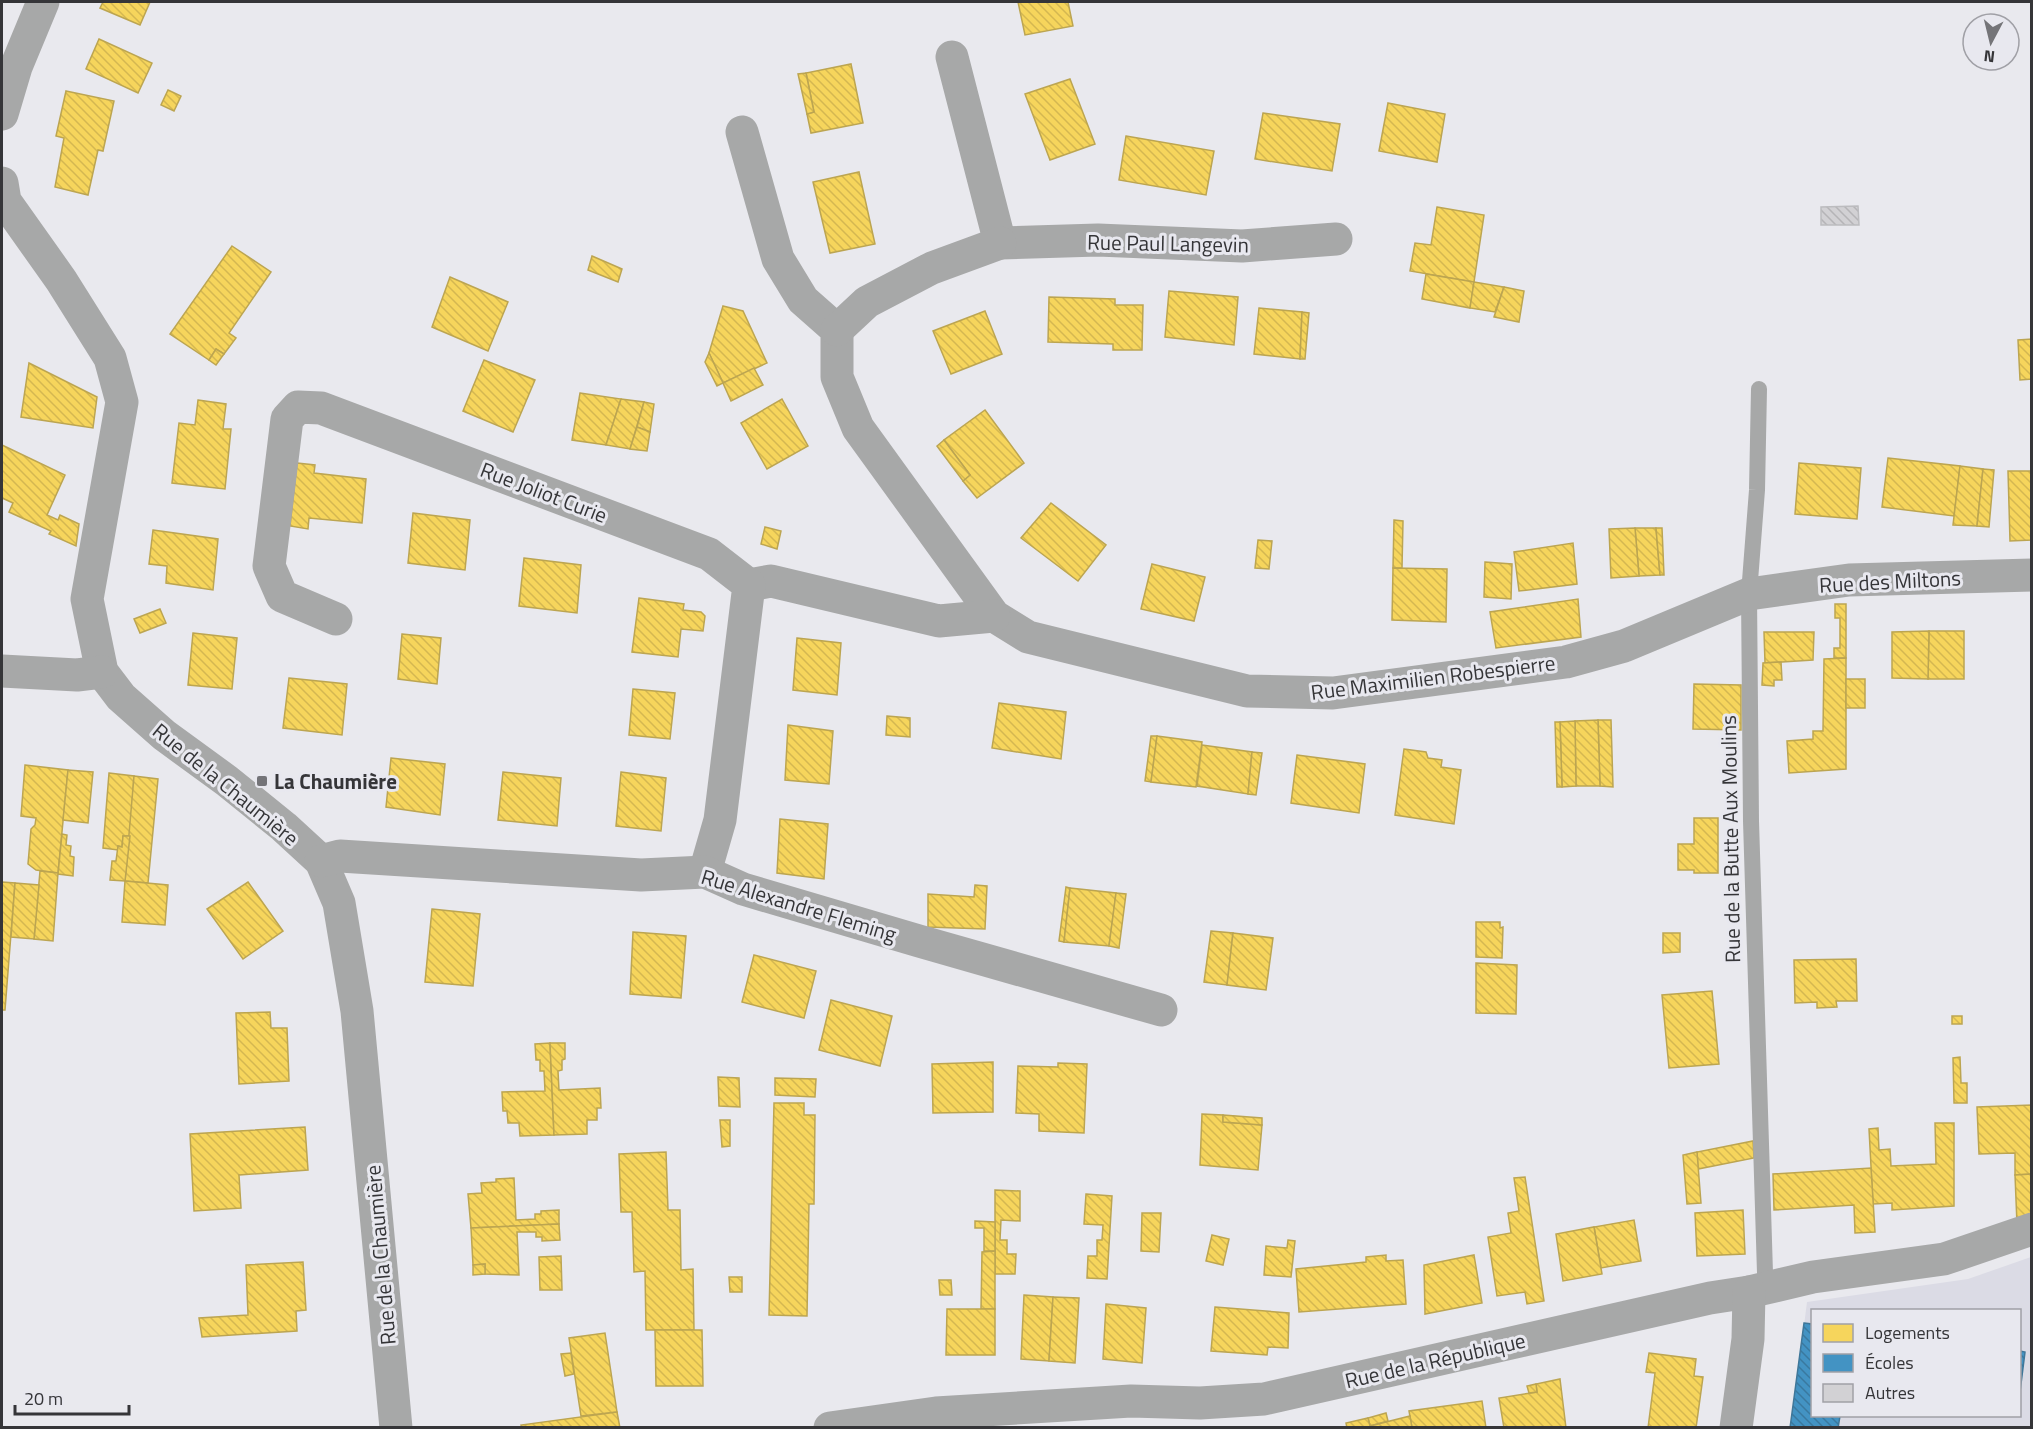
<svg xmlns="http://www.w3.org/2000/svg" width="2033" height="1429" font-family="'Titillium Web',sans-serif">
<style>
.built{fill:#dbdbe5;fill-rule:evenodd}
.homes{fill:url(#homes-back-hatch);stroke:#bca551;stroke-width:1.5}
.schools{fill:url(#schools-back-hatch);stroke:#3f7799;stroke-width:1.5}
.building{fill:url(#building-back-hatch);stroke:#bcbcbf;stroke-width:1.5}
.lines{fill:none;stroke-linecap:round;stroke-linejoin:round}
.lane{stroke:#a7a8a8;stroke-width:16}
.street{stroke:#a7a8a8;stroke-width:33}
.poi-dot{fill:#747478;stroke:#e8e8ef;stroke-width:2}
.labels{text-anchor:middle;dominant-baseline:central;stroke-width:6;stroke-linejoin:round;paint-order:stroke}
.street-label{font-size:21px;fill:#353538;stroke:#e8e8ef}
.poi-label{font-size:21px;font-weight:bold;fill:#353538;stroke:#e8e8ef;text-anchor:start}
</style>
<defs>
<pattern id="homes-back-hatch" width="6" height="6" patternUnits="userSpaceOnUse" patternTransform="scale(1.5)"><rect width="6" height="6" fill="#f6d55c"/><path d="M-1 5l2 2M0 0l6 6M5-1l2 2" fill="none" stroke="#d4b751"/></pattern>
<pattern id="schools-back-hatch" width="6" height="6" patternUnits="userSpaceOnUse" patternTransform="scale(1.5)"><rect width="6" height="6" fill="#4393c3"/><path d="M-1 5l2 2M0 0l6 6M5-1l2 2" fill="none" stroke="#39799f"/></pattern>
<pattern id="building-back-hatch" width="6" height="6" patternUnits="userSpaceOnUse" patternTransform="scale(1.5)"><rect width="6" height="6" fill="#d2d1d4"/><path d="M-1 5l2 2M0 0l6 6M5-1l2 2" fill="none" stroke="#b5b4b7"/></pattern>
</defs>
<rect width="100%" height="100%" fill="#e9e9ee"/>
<path class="built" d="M2031,1257V1427L1791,1428L1807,1302L1968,1279ZM1812,1310H2020V1416H1812Z"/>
<g class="homes">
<polygon points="103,2 150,2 140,25 100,8"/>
<polygon points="1018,2 1068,2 1073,26 1025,35"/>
<polygon points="99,39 152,63 138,93 86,69"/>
<polygon points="851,64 863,123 811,133 807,114 814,112 806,73"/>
<polygon points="806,73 814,112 807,114 798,74"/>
<polygon points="1070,79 1095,144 1050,160 1025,94"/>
<polygon points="168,90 181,96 174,111 161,105"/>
<polygon points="66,91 114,101 103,151 98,150 88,195 55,187 64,138 56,136"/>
<polygon points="1388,103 1445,114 1437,162 1379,151"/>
<polygon points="1263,113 1340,124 1332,171 1255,159"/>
<polygon points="1126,136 1214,151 1206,195 1119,180"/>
<polygon points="859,172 875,244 830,253 813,182"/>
<polygon points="1437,207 1484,215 1474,282 1410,271 1415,243 1431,245"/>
<polygon points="232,246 271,272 229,333 236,338 224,354 216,349 209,360 170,334"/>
<polygon points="592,256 622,269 618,282 588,270"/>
<polygon points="1426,274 1474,282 1470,308 1422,299"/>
<polygon points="450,277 508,302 488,351 432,327"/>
<polygon points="1474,282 1504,287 1495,312 1470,308"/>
<polygon points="1504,287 1524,291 1519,322 1494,317"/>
<polygon points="1169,291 1238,297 1234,345 1165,337"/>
<polygon points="1049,297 1115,299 1115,305 1143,305 1142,350 1113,350 1113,344 1048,342"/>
<polygon points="723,306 743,311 767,363 723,383 709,353"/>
<polygon points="1259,308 1302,312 1300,359 1254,354"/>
<polygon points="985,311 1002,354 951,374 933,331"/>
<polygon points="1302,312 1309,313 1305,359 1300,359"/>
<polygon points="2032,339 2032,379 2020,380 2018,340"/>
<polygon points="216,349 224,354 216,365 209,360"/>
<polygon points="709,353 723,383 717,386 705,362"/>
<polygon points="484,360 535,380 513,432 463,411"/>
<polygon points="29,363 97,397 93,428 21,417"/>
<polygon points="754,368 763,385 731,401 723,383"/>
<polygon points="580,393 621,399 606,445 572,440"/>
<polygon points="621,399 644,402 630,449 606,445"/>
<polygon points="782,399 808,446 767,469 741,423"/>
<polygon points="198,400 226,404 223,429 231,429 225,489 172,483 179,423 195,425"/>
<polygon points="644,402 654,404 650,432 637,427"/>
<polygon points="985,410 1024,463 977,498 963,481 970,475 944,440"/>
<polygon points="637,427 650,432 647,451 630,449"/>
<polygon points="944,440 970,475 963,481 937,446"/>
<polygon points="2,445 65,475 47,515 58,520 60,515 79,524 76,546 49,534 51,531 9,512 13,503 2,498"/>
<polygon points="1888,458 1960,466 1954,516 1882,507"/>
<polygon points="297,463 315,465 314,473 366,479 362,523 309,518 308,529 290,526"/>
<polygon points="1799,463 1861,468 1857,519 1795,514"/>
<polygon points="1960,466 1983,469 1977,526 1953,525"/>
<polygon points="1983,469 1994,470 1989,527 1977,526"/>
<polygon points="2008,471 2032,471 2032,540 2010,541"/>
<polygon points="1051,503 1106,545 1078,581 1021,538"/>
<polygon points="413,513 470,520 465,570 408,563"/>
<polygon points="1394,520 1403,521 1402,568 1393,568"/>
<polygon points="765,527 781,531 777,549 761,544"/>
<polygon points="1635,528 1656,528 1660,575 1639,576"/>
<polygon points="1635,528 1639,576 1611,578 1609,529"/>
<polygon points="1656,528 1662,528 1664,575 1660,575"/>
<polygon points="153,530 218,539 213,590 166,583 167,566 149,564"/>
<polygon points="1258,540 1272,541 1269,569 1255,568"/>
<polygon points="1573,543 1577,584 1519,591 1514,552"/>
<polygon points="524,558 581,565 577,613 519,606"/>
<polygon points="1485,562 1512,564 1511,599 1484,597"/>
<polygon points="1152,564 1205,577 1194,621 1141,609"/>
<polygon points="1393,568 1447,569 1446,622 1392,620"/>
<polygon points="639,598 684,604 683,610 701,612 705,616 703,631 681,629 678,657 632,652"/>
<polygon points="1578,599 1581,637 1496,648 1490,612"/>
<polygon points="1835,604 1846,604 1846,658 1834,658 1834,648 1840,648 1840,618 1835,618"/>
<polygon points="160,609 166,623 140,633 134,619"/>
<polygon points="1929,631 1964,631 1964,679 1928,679"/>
<polygon points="1929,631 1928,679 1892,678 1892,632"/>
<polygon points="1764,632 1814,632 1813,660 1765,663"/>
<polygon points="193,633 237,638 232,689 188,685"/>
<polygon points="402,634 441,638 437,684 398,679"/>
<polygon points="797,638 841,643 837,695 793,690"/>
<polygon points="1846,658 1846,769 1789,773 1787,741 1813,739 1813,731 1823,731 1824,659"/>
<polygon points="1781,662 1782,680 1774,680 1774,686 1762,685 1763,663"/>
<polygon points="289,678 347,684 342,735 283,728"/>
<rect x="1846" y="679" width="19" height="29"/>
<polygon points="1694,684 1741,685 1741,730 1693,729"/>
<polygon points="633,689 675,693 670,739 629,735"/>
<polygon points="999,703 1066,712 1061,759 992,748"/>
<polygon points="887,716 910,718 910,737 886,735"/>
<polygon points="1598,720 1611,720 1613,787 1600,786"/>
<polygon points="1598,720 1600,786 1576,786 1575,721"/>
<polygon points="1575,721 1576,786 1562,787 1560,722"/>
<polygon points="1555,722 1560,722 1562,787 1557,787"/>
<polygon points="788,725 833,731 829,784 785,780"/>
<polygon points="1151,736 1157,736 1151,782 1145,781"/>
<polygon points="1157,736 1202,742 1196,787 1151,782"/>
<polygon points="1202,745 1252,752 1248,794 1197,786"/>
<polygon points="1404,749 1426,752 1428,758 1442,760 1441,767 1461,770 1454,824 1395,815"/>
<polygon points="1252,752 1262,753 1256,795 1248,794"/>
<polygon points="1297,755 1365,764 1359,813 1291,803"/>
<polygon points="391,758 445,764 440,815 386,807"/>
<polygon points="25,765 68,770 58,873 36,870 28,864 31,829 35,825 36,818 21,816"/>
<polygon points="68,770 93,772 88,823 63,820"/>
<polygon points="503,772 561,778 557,826 498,820"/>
<polygon points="621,772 666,778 661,831 616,826"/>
<polygon points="109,773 134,776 130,836 123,836 122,847 118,846 118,850 103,848"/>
<polygon points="134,776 158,779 148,883 125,881"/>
<polygon points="1694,818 1718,818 1718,873 1694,873 1694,870 1678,870 1678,844 1694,844"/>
<polygon points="780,819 828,824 824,879 777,873"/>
<polygon points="62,834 67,835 66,845 71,846 70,856 74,857 73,876 58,874"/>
<polygon points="123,836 130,836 125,881 110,880 112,861 116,861 118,846 122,847"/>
<polygon points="40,871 58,873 53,941 34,939"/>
<polygon points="125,881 168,885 165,925 122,922"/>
<polygon points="2,882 15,883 5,1010 2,1010"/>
<polygon points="248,882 283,931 243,959 207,909"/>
<polygon points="15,883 39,885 34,939 11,937"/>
<polygon points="975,885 987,886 985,929 928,927 928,894 974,897"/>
<polygon points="1066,887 1070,888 1064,942 1059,941"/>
<polygon points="1070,888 1116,893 1109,946 1064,942"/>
<polygon points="1116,893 1126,894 1119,948 1109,946"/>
<polygon points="432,909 480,914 473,986 425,982"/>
<polygon points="1476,922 1500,922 1500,928 1503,927 1502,958 1476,957"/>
<polygon points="1211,931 1233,933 1227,985 1204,982"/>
<polygon points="633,932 686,936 681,998 630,994"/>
<polygon points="1233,933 1273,938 1266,990 1227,985"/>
<polygon points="1663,933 1680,933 1680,952 1663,953"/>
<polygon points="754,955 816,971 804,1018 742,1002"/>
<polygon points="1856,959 1857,1001 1836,1001 1837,1007 1817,1008 1817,1002 1795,1003 1794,960"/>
<polygon points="1476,963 1517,965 1516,1014 1476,1013"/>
<polygon points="1712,991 1719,1064 1669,1068 1662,995"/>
<polygon points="831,1000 892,1016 880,1066 819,1050"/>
<polygon points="270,1012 271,1028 287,1028 289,1081 239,1084 236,1013"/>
<rect x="1952" y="1016" width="10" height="8"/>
<polygon points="550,1043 554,1135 520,1136 519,1123 508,1123 507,1111 503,1111 502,1092 545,1091 544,1071 540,1071 540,1060 536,1060 535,1044"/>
<polygon points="550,1043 565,1043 565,1059 562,1060 562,1070 558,1071 559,1090 600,1088 601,1108 597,1108 597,1120 587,1120 587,1134 554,1135"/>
<polygon points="1960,1057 1961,1083 1967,1083 1967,1103 1954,1103 1953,1058"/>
<polygon points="993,1062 993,1112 933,1113 932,1064"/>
<polygon points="1058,1063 1087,1064 1084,1133 1039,1131 1039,1114 1016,1113 1018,1066 1058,1067"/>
<polygon points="718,1077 739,1078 740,1107 719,1106"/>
<polygon points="775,1078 816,1079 815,1097 775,1095"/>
<polygon points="774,1103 804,1103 804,1115 815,1115 814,1204 809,1204 807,1316 769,1315"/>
<polygon points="2032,1105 2032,1174 2015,1175 2015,1153 1979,1154 1977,1107"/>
<polygon points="1202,1114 1223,1115 1223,1122 1262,1125 1258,1170 1200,1165"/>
<polygon points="1223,1115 1262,1118 1262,1125 1223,1122"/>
<polygon points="720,1120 730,1120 730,1146 722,1147"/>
<polygon points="1935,1123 1954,1123 1954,1206 1892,1210 1892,1203 1873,1204 1869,1129 1878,1128 1879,1150 1890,1149 1891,1166 1936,1164"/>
<polygon points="305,1127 308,1170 239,1175 241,1208 194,1211 190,1134"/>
<polygon points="1753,1141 1754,1158 1698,1169 1697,1152"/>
<polygon points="666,1152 668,1210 680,1210 681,1270 693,1269 694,1330 646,1330 645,1271 634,1272 632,1212 621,1212 619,1154"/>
<polygon points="1697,1152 1701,1203 1687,1204 1683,1155"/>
<polygon points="1871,1168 1875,1232 1855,1233 1854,1205 1774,1210 1773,1174"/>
<polygon points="2032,1174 2032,1219 2017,1224 2015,1175"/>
<polygon points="1525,1177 1544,1301 1527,1304 1525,1292 1497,1296 1488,1237 1511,1233 1508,1213 1519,1211 1514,1178"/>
<polygon points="514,1178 516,1220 535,1219 535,1214 541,1214 541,1211 559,1210 559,1224 471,1228 468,1194 482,1193 481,1183 496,1182 496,1179"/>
<polygon points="995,1190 1020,1191 1020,1221 1001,1220 1000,1240 1007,1240 1007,1254 1016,1254 1015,1274 995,1274"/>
<polygon points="1086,1194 1112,1196 1107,1279 1087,1278 1088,1256 1097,1256 1097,1240 1102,1240 1103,1225 1084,1224"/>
<polygon points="1743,1210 1745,1254 1697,1256 1695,1213"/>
<polygon points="1142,1213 1161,1213 1159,1252 1141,1251"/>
<polygon points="1634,1220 1641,1261 1601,1268 1594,1227"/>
<polygon points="975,1221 995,1222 995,1251 984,1251 984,1228 975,1228"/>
<polygon points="559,1224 560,1240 542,1241 542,1237 536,1237 536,1232 517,1232 519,1275 485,1274 485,1264 473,1265 471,1228"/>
<polygon points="1594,1227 1602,1274 1563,1281 1556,1234"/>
<polygon points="1212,1235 1229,1239 1223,1265 1206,1261"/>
<polygon points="1288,1240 1295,1241 1291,1277 1264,1275 1266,1246 1287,1248"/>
<polygon points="995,1251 995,1309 981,1309 982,1252"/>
<polygon points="1386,1255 1386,1261 1403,1260 1406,1304 1299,1312 1296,1269 1366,1262 1366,1257"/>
<polygon points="1474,1255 1482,1303 1425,1314 1424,1265"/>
<polygon points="561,1256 562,1290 540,1290 539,1257"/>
<polygon points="303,1262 306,1310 296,1311 297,1331 202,1337 199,1318 248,1315 246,1265"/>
<polygon points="485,1264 485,1274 473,1275 473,1265"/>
<polygon points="729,1277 742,1277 742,1292 730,1292"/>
<polygon points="939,1280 951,1280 952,1295 940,1295"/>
<polygon points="1024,1295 1053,1297 1049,1361 1021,1359"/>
<polygon points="1053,1297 1079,1298 1075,1363 1049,1361"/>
<polygon points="1106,1304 1146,1308 1142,1363 1103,1359"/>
<polygon points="1215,1307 1289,1313 1288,1348 1268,1347 1267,1355 1211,1351"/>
<polygon points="947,1309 995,1309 995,1355 946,1355"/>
<polygon points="655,1330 702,1330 703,1386 656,1386"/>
<polygon points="605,1333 617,1412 581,1416 569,1338"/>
<polygon points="571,1353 574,1374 565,1376 561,1354"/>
<polygon points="1649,1353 1696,1359 1694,1376 1703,1377 1696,1428 1648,1428 1655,1373 1646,1372"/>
<polygon points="1560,1379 1566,1428 1504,1428 1499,1398 1537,1392 1536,1384"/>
<polygon points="1536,1384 1537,1392 1529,1393 1527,1386"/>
<polygon points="1482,1401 1486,1428 1412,1428 1409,1411"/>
<polygon points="617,1412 620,1428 522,1428 521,1425"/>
<polygon points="1386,1413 1388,1421 1370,1426 1368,1418"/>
<polygon points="1410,1416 1412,1428 1347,1428 1346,1423 1368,1418 1370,1426"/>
</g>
<g class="schools">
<polygon points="1804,1323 1812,1324 1812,1416 1840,1416 1838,1428 1790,1428"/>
<polygon points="2020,1351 2025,1352 2020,1392"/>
</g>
<polygon class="building" points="1858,206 1859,225 1821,225 1821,207"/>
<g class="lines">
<polyline class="lane" points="1759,389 1757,490 1749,594 1751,821 1765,1273 1768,1287"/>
<g class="street">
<polyline points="952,57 1000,243 1098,240 1242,246 1336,239"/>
<polyline points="2,114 16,67 43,2"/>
<polyline points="742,132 778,259 803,300 837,330 837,377 858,428 994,616 1028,637 1247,691 1333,693 1566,662 1624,646 1749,594 1849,580 2032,575"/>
<polyline points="2,183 5,201 61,280 110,358 122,402 87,599 102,672 121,697 164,735 227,781 284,827 321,861 339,903 357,1011 396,1428"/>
<polyline points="837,330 867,302 932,268 1000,243"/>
<polyline points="749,585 771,581 939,621 994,616"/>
<polyline points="336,619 282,596 269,566 287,419 298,407 321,408 709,554 749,585 720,820 705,872"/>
<polyline points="2,671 77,675 102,672"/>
<polyline points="321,861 340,856 641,875 705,872 743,889 919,941 1161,1010"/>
<polyline points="830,1428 936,1413 1131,1401 1200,1403 1264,1399 1710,1298 1749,1292 1813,1277 1944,1259 2032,1229"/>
<polyline points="1736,1428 1748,1339 1749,1292"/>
</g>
</g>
<rect class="poi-dot" x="256" y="775" width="12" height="12" rx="3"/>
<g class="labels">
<g class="street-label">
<text transform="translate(1168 243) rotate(1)">Rue Paul Langevin</text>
<text transform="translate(544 492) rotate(21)">Rue Joliot Curie</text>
<text transform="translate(1890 581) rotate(-3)">Rue des Miltons</text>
<text transform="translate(1433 677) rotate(-7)">Rue Maximilien Robespierre</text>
<text transform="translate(226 784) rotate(39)">Rue de la Chaumière</text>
<text transform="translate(1730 839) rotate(-91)">Rue de la Butte Aux Moulins</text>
<text transform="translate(799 905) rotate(17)">Rue Alexandre Fleming</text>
<text transform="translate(380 1255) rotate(-95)">Rue de la Chaumière</text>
<text transform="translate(1435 1360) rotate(-13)">Rue de la République</text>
</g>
<g class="poi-label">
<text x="274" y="781">La Chaumière</text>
</g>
</g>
<rect width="2033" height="1429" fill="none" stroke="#353538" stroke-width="6"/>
<rect x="1811" y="1309" width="210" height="108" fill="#e8e8ef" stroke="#a0a0a6" stroke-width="1.5"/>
<rect x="1823" y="1324" width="30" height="18" fill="#f6d55c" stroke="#a0a0a6" stroke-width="1.5"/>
<text x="1865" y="1339" font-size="18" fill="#353538">Logements</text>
<rect x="1823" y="1354" width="30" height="18" fill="#4393c3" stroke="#a0a0a6" stroke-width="1.5"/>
<text x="1865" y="1369" font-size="18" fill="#353538">Écoles</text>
<rect x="1823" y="1384" width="30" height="18" fill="#d2d1d4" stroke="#a0a0a6" stroke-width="1.5"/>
<text x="1865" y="1399" font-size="18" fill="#353538">Autres</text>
<g transform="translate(1991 42) rotate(187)"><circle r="28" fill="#e8e8ef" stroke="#a0a0a6" stroke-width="1.5"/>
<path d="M0-4.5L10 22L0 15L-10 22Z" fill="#747478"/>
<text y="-9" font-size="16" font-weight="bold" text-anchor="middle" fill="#353538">N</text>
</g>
<path d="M15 1405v9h114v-9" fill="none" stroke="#353538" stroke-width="3"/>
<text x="24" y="1405" font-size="18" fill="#353538" stroke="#e8e8ef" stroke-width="4.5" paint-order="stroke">20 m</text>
</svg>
